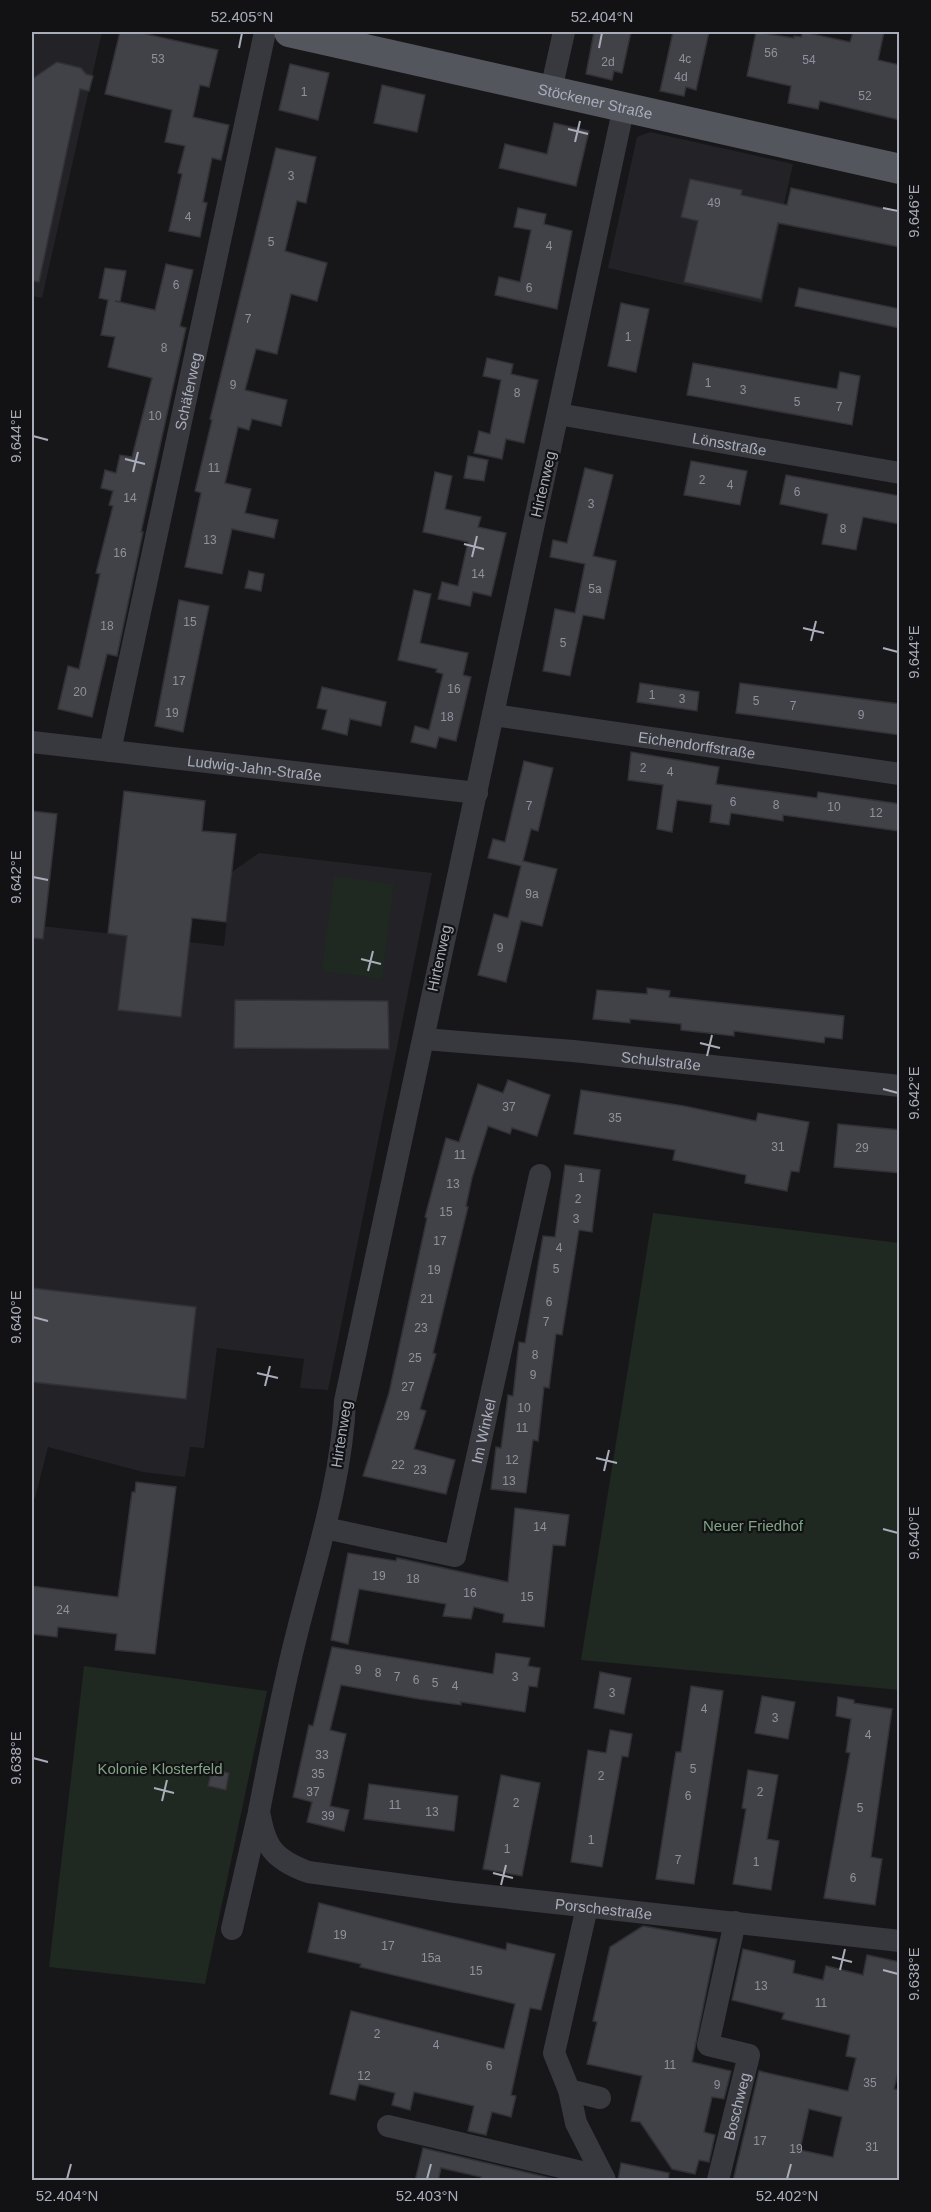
<svg xmlns="http://www.w3.org/2000/svg" width="931" height="2212" font-family="Helvetica,sans-serif">
<style>
.built{fill:#232327}
.green{fill:#1f2821}
.building{fill:#414247;stroke:#313136;stroke-width:1.5;fill-rule:evenodd}
.lines{fill:none;stroke-linecap:round;stroke-linejoin:round}
.minor{stroke:#38393f;stroke-width:22}
.major{stroke:#54565e;stroke-width:30}
.ticks{fill:none;stroke:#a9adba;stroke-width:2}
.labels{text-anchor:middle;dominant-baseline:central;stroke-width:4.5;stroke-linejoin:round;paint-order:stroke}
.number-label{font-size:12px;fill:#8f929d}
.street-label{font-size:15px;fill:#a9adba;stroke:#121215}
.park-label{font-size:15px;fill:#80a584;stroke:#121215}
.neatline{fill:none;stroke:#a9adba;stroke-width:2}
.ticks-label{font-size:15px;text-anchor:middle;fill:#a9adba}
</style>
<rect width="100%" height="100%" fill="#17171a"/>
<g class="built">
<polygon points="32,32 102,32 42,298 32,296"/>
<polygon points="650,132 793,164 762,303 608,268 637,137"/>
<polygon points="259,853 432,873 328,1390 300,1388 304,1359 217,1348 204,1448 190,1447 185,1477 143,1472 48,1447 35,1498 32,1498 32,925 224,946 232,872"/>
</g>
<g class="green">
<polygon points="334,876 394,884 382,979 322,971"/>
<polygon points="653,1213 899,1243 899,1690 581,1660"/>
<polygon points="84,1666 267,1691 205,1984 49,1967"/>
</g>
<g class="building">
<polygon points="120,32 137,32 218,50 209,87 200,85 193,117 229,125 221,160 212,158 203,202 207,203 200,237 169,231 182,174 178,173 185,146 165,142 172,110 105,94"/>
<polygon points="594,32 631,32 622,73 614,71 612,80 586,74"/>
<polygon points="673,32 709,32 696,90 686,87 684,96 660,91"/>
<polygon points="756,32 794,38 794,36 801,37 803,32 850,42 853,32 884,32 878,60 900,65 900,120 820,101 818,109 788,103 791,86 747,76"/>
<polygon points="57,62 81,68 86,74 93,76 89,91 80,89 39,282 32,281 32,79"/>
<polygon points="290,64 329,73 318,120 279,110"/>
<polygon points="382,85 425,95 417,132 374,123"/>
<polygon points="554,123 589,131 576,186 499,168 505,144 547,154"/>
<polygon points="276,148 316,157 306,203 297,201 285,251 327,263 317,301 291,294 277,354 256,349 245,390 287,400 281,426 252,419 249,430 238,427 225,483 251,489 245,513 278,520 274,538 232,529 222,574 185,567 201,493 195,491 212,420 210,419"/>
<polygon points="690,179 742,190 741,195 787,205 791,188 900,212 900,247 778,223 761,299 684,282 698,221 681,217"/>
<polygon points="518,208 546,214 544,224 572,231 557,309 495,295 499,277 520,282 531,230 514,227"/>
<polygon points="166,264 193,270 180,326 186,328 141,532 143,532 117,656 107,654 92,717 58,709 68,666 79,669 100,574 96,573 113,506 109,505 113,491 101,488 105,470 116,473 120,455 132,457 152,378 108,367 115,337 101,335 108,300 99,298 105,268 126,271 120,302 115,301 155,310"/>
<polygon points="799,288 900,309 900,328 795,306"/>
<polygon points="621,303 649,309 636,372 608,366"/>
<polygon points="487,358 513,364 511,374 538,380 524,443 506,439 502,459 474,453 479,431 490,434 501,380 483,376"/>
<polygon points="693,363 837,389 840,372 860,376 852,425 687,395"/>
<polygon points="468,456 488,460 484,481 464,478"/>
<polygon points="691,461 747,471 740,505 684,495"/>
<polygon points="585,468 613,475 593,556 616,561 604,619 583,615 570,676 543,671 555,609 575,613 585,564 550,557 553,540 567,543"/>
<polygon points="435,472 452,476 445,509 481,517 478,527 506,533 491,596 473,592 470,606 438,599 442,582 458,586 468,542 423,532"/>
<polygon points="786,475 900,496 900,524 863,517 856,550 822,544 828,514 780,504"/>
<polygon points="249,571 264,574 261,591 245,588"/>
<polygon points="414,590 431,594 420,643 468,653 463,675 471,677 456,741 439,737 436,748 411,742 415,726 429,730 443,674 436,672 437,669 398,660"/>
<polygon points="179,600 209,606 183,732 155,726"/>
<polygon points="640,683 699,692 697,711 637,702"/>
<polygon points="740,683 900,704 900,735 736,713"/>
<polygon points="322,687 386,702 381,726 350,719 347,735 322,729 327,710 317,708"/>
<polygon points="631,752 719,767 716,784 817,798 818,792 900,804 898,831 783,815 783,821 731,813 729,825 710,822 712,805 677,800 672,832 657,829 663,785 628,780"/>
<polygon points="524,761 553,768 538,831 531,829 523,861 557,869 542,926 521,921 506,982 478,975 494,914 508,918 521,866 488,858 493,839 505,842"/>
<polygon points="124,791 205,801 202,831 236,834 226,922 192,918 181,1017 118,1010 127,936 108,933"/>
<polygon points="32,811 57,814 43,939 32,938"/>
<polygon points="647,988 670,991 669,997 844,1016 842,1039 825,1037 824,1043 734,1031 734,1036 681,1030 681,1024 630,1019 630,1023 593,1019 597,990 647,994"/>
<polygon points="235,1000 388,1001 389,1049 234,1048"/>
<polygon points="508,1080 550,1095 537,1136 512,1128 510,1134 488,1126 472,1178 466,1206 468,1207 433,1353 436,1354 420,1409 426,1411 414,1449 455,1460 446,1494 363,1476 389,1393 427,1218 425,1217 446,1138 459,1142 478,1084 503,1093"/>
<polygon points="581,1090 684,1106 756,1121 758,1113 809,1122 799,1172 791,1171 787,1191 745,1183 746,1175 673,1160 675,1150 574,1134"/>
<polygon points="838,1124 900,1130 900,1173 834,1167"/>
<polygon points="565,1165 600,1170 592,1232 579,1230 562,1335 556,1334 549,1388 544,1387 538,1441 533,1440 526,1493 491,1489 496,1447 501,1448 508,1395 513,1396 519,1342 525,1343 543,1236 555,1237"/>
<polygon points="32,1288 196,1307 186,1399 32,1382"/>
<polygon points="136,1482 176,1487 155,1654 115,1650 117,1634 58,1627 57,1637 32,1634 32,1586 118,1597 132,1492 135,1492"/>
<polygon points="515,1508 569,1515 565,1546 553,1545 544,1627 503,1622 504,1614 474,1607 471,1619 443,1616 446,1604 359,1589 348,1644 331,1640 348,1553 396,1561 397,1558 508,1582"/>
<polygon points="332,1647 493,1674 496,1653 530,1658 528,1666 540,1668 537,1687 529,1686 525,1712 461,1702 461,1705 419,1699 341,1685 330,1730 346,1734 330,1806 349,1810 344,1831 307,1822 312,1802 293,1797 309,1725 313,1726"/>
<polygon points="600,1672 631,1678 624,1714 594,1708"/>
<polygon points="691,1686 723,1691 694,1884 656,1879 676,1752 681,1752"/>
<polygon points="762,1696 795,1702 788,1739 755,1733"/>
<polygon points="838,1697 854,1700 854,1703 892,1709 871,1857 882,1859 875,1905 824,1898 850,1753 846,1752 851,1719 836,1716"/>
<polygon points="610,1730 632,1734 628,1757 622,1756 602,1867 571,1862 588,1750 606,1753"/>
<polygon points="212,1769 229,1773 226,1790 208,1786"/>
<polygon points="748,1770 778,1775 767,1839 779,1841 771,1890 733,1884 746,1809 742,1808"/>
<polygon points="501,1775 540,1783 522,1876 483,1869"/>
<polygon points="369,1784 458,1796 454,1831 364,1819"/>
<polygon points="319,1903 506,1950 507,1943 555,1954 541,2010 530,2008 511,2095 516,2096 511,2117 492,2112 486,2135 468,2131 474,2106 414,2092 410,2110 392,2105 395,2093 359,2084 355,2100 330,2094 351,2011 504,2049 515,2004 360,1967 361,1964 308,1952"/>
<polygon points="643,1926 717,1939 692,2062 731,2071 724,2099 712,2097 704,2132 715,2135 709,2162 699,2160 695,2174 672,2169 640,2122 631,2121 642,2076 587,2064 597,2022 593,2021 610,1947"/>
<path d="M743,1949L795,1961L793,1973L823,1980L826,1966L863,1975L867,1955L900,1962V2065L894,2089L900,2090V2179L733,2181L759,2071L848,2091L856,2058L846,2056L850,2035L782,2019L784,2013L732,2000ZM809,2109L842,2117L833,2157L800,2150Z"/>
<polygon points="423,2148 559,2180 559,2181 480,2181 481,2177 441,2168 438,2181 415,2181"/>
<polygon points="621,2163 669,2173 668,2181 618,2181"/>
</g>
<g class="lines">
<g class="minor">
<polyline points="551,90 564,32"/>
<path id="s1" d="M624,106L345,1401C342,1480 316,1557 297,1633C282,1691 271,1751 259,1811C265,1847 273,1859 308,1872L455,1892L900,1941"/>
<path id="s2" d="M558,414L900,473"/>
<path id="s3" d="M493,715L900,774"/>
<path id="s4" d="M32,742L477,793"/>
<path id="s5" d="M110,751L265,32"/>
<path id="s6" d="M424,1039L573,1051L900,1086"/>
<path id="s7" d="M325,1528L455,1556L540,1175"/>
<polyline points="587,1907 554,2053 569,2090 600,2098"/>
<polyline points="232,1929 258,1816"/>
<polyline points="569,2090 576,2123 605,2180"/>
<polyline points="388,2126 603,2177"/>
<path id="s8" d="M718,2180L749,2055L708,2045L735,1922"/>
</g>
<path class="major" id="s9" d="M289,32L900,169"/>
</g>
<path class="ticks" d="M239,48L242,33M599,48L602,33M568,129L588,134M575,142L580,121M883,208L898,211M33,436L48,440M125,459L145,464M133,472L138,452M464,544L484,549M472,557L477,536M803,628L824,633M811,641L816,621M883,648L898,652M33,877L48,880M361,959L381,964M368,971L373,951M700,1043L720,1048M707,1056L712,1035M883,1089L898,1093M33,1317L48,1321M257,1373L278,1378M265,1386L270,1366M596,1458L617,1463M604,1471L609,1450M883,1529L898,1533M33,1758L48,1762M154,1788L174,1793M162,1801L167,1780M493,1873L513,1878M501,1885L506,1865M832,1957L852,1962M840,1970L845,1949M883,1970L898,1974M67,2179L71,2164M427,2179L431,2164M787,2179L791,2164"/>
<g class="labels">
<g class="number-label">
<text x="771" y="53">56</text>
<text x="158" y="59">53</text>
<text x="685" y="59">4c</text>
<text x="809" y="60">54</text>
<text x="608" y="62">2d</text>
<text x="681" y="77">4d</text>
<text x="304" y="92">1</text>
<text x="865" y="96">52</text>
<text x="291" y="176">3</text>
<text x="714" y="203">49</text>
<text x="188" y="217">4</text>
<text x="271" y="242">5</text>
<text x="549" y="246">4</text>
<text x="176" y="285">6</text>
<text x="529" y="288">6</text>
<text x="248" y="319">7</text>
<text x="628" y="337">1</text>
<text x="164" y="348">8</text>
<text x="708" y="383">1</text>
<text x="233" y="385">9</text>
<text x="743" y="390">3</text>
<text x="517" y="393">8</text>
<text x="797" y="402">5</text>
<text x="839" y="407">7</text>
<text x="155" y="416">10</text>
<text x="214" y="468">11</text>
<text x="702" y="480">2</text>
<text x="730" y="485">4</text>
<text x="797" y="492">6</text>
<text x="130" y="498">14</text>
<text x="591" y="504">3</text>
<text x="843" y="529">8</text>
<text x="210" y="540">13</text>
<text x="120" y="553">16</text>
<text x="478" y="574">14</text>
<text x="595" y="589">5a</text>
<text x="190" y="622">15</text>
<text x="107" y="626">18</text>
<text x="563" y="643">5</text>
<text x="179" y="681">17</text>
<text x="454" y="689">16</text>
<text x="80" y="692">20</text>
<text x="652" y="695">1</text>
<text x="682" y="699">3</text>
<text x="756" y="701">5</text>
<text x="793" y="706">7</text>
<text x="172" y="713">19</text>
<text x="861" y="715">9</text>
<text x="447" y="717">18</text>
<text x="643" y="768">2</text>
<text x="670" y="772">4</text>
<text x="733" y="802">6</text>
<text x="776" y="805">8</text>
<text x="529" y="806">7</text>
<text x="834" y="807">10</text>
<text x="876" y="813">12</text>
<text x="532" y="894">9a</text>
<text x="500" y="948">9</text>
<text x="509" y="1107">37</text>
<text x="615" y="1118">35</text>
<text x="778" y="1147">31</text>
<text x="862" y="1148">29</text>
<text x="460" y="1155">11</text>
<text x="581" y="1178">1</text>
<text x="453" y="1184">13</text>
<text x="578" y="1199">2</text>
<text x="446" y="1212">15</text>
<text x="576" y="1219">3</text>
<text x="440" y="1241">17</text>
<text x="559" y="1248">4</text>
<text x="556" y="1269">5</text>
<text x="434" y="1270">19</text>
<text x="427" y="1299">21</text>
<text x="549" y="1302">6</text>
<text x="546" y="1322">7</text>
<text x="421" y="1328">23</text>
<text x="535" y="1355">8</text>
<text x="415" y="1358">25</text>
<text x="533" y="1375">9</text>
<text x="408" y="1387">27</text>
<text x="524" y="1408">10</text>
<text x="403" y="1416">29</text>
<text x="522" y="1428">11</text>
<text x="512" y="1460">12</text>
<text x="398" y="1465">22</text>
<text x="420" y="1470">23</text>
<text x="509" y="1481">13</text>
<text x="540" y="1527">14</text>
<text x="379" y="1576">19</text>
<text x="413" y="1579">18</text>
<text x="470" y="1593">16</text>
<text x="527" y="1597">15</text>
<text x="63" y="1610">24</text>
<text x="358" y="1670">9</text>
<text x="378" y="1673">8</text>
<text x="397" y="1677">7</text>
<text x="515" y="1677">3</text>
<text x="416" y="1680">6</text>
<text x="435" y="1683">5</text>
<text x="455" y="1686">4</text>
<text x="612" y="1693">3</text>
<text x="704" y="1709">4</text>
<text x="775" y="1718">3</text>
<text x="868" y="1735">4</text>
<text x="322" y="1755">33</text>
<text x="693" y="1769">5</text>
<text x="318" y="1774">35</text>
<text x="601" y="1776">2</text>
<text x="313" y="1792">37</text>
<text x="760" y="1792">2</text>
<text x="688" y="1796">6</text>
<text x="516" y="1803">2</text>
<text x="395" y="1805">11</text>
<text x="860" y="1808">5</text>
<text x="432" y="1812">13</text>
<text x="328" y="1816">39</text>
<text x="591" y="1840">1</text>
<text x="507" y="1849">1</text>
<text x="678" y="1860">7</text>
<text x="756" y="1862">1</text>
<text x="853" y="1878">6</text>
<text x="340" y="1935">19</text>
<text x="388" y="1946">17</text>
<text x="431" y="1958">15a</text>
<text x="476" y="1971">15</text>
<text x="761" y="1986">13</text>
<text x="821" y="2003">11</text>
<text x="377" y="2034">2</text>
<text x="436" y="2045">4</text>
<text x="670" y="2065">11</text>
<text x="489" y="2066">6</text>
<text x="364" y="2076">12</text>
<text x="870" y="2083">35</text>
<text x="717" y="2085">9</text>
<text x="760" y="2141">17</text>
<text x="872" y="2147">31</text>
<text x="796" y="2149">19</text>
</g>
<g class="street-label">
<text stroke="none"><textPath href="#s9" startOffset="314">Stöckener Straße</textPath></text>
<text stroke="none"><textPath href="#s5" startOffset="368">Schäferweg</textPath></text>
<text stroke="none"><textPath href="#s2" startOffset="174">Lönsstraße</textPath></text>
<text transform="translate(543 484) rotate(-77)">Hirtenweg</text>
<text stroke="none"><textPath href="#s3" startOffset="206">Eichendorffstraße</textPath></text>
<text stroke="none"><textPath href="#s4" startOffset="224">Ludwig-Jahn-Straße</textPath></text>
<text transform="translate(439 958) rotate(-78)">Hirtenweg</text>
<text stroke="none"><textPath href="#s6" startOffset="238">Schulstraße</textPath></text>
<text stroke="none"><textPath href="#s7" startOffset="261">Im Winkel</textPath></text>
<text transform="translate(341 1434) rotate(-81)">Hirtenweg</text>
<text stroke="none"><textPath href="#s1" startOffset="2126">Porschestraße</textPath></text>
<text stroke="none"><textPath href="#s8" startOffset="76">Boschweg</textPath></text>
</g>
<g class="park-label">
<text x="753" y="1525">Neuer Friedhof</text>
<text x="160" y="1768">Kolonie Klosterfeld</text>
</g>
</g>
<rect width="931" height="2212" fill="none" stroke="#121215" stroke-width="66"/>
<rect x="33" y="33" width="865" height="2146" class="neatline"/>
<g class="ticks-label">
<text x="242" y="22">52.405°N</text>
<text x="602" y="22">52.404°N</text>
<text transform="translate(914 211) rotate(-90)" y="5">9.646°E</text>
<text transform="translate(16 436) rotate(-90)" y="5">9.644°E</text>
<text transform="translate(914 652) rotate(-90)" y="5">9.644°E</text>
<text transform="translate(16 877) rotate(-90)" y="5">9.642°E</text>
<text transform="translate(914 1093) rotate(-90)" y="5">9.642°E</text>
<text transform="translate(16 1317) rotate(-90)" y="5">9.640°E</text>
<text transform="translate(914 1533) rotate(-90)" y="5">9.640°E</text>
<text transform="translate(16 1758) rotate(-90)" y="5">9.638°E</text>
<text transform="translate(914 1974) rotate(-90)" y="5">9.638°E</text>
<text x="67" y="2201">52.404°N</text>
<text x="427" y="2201">52.403°N</text>
<text x="787" y="2201">52.402°N</text>
</g>
</svg>
